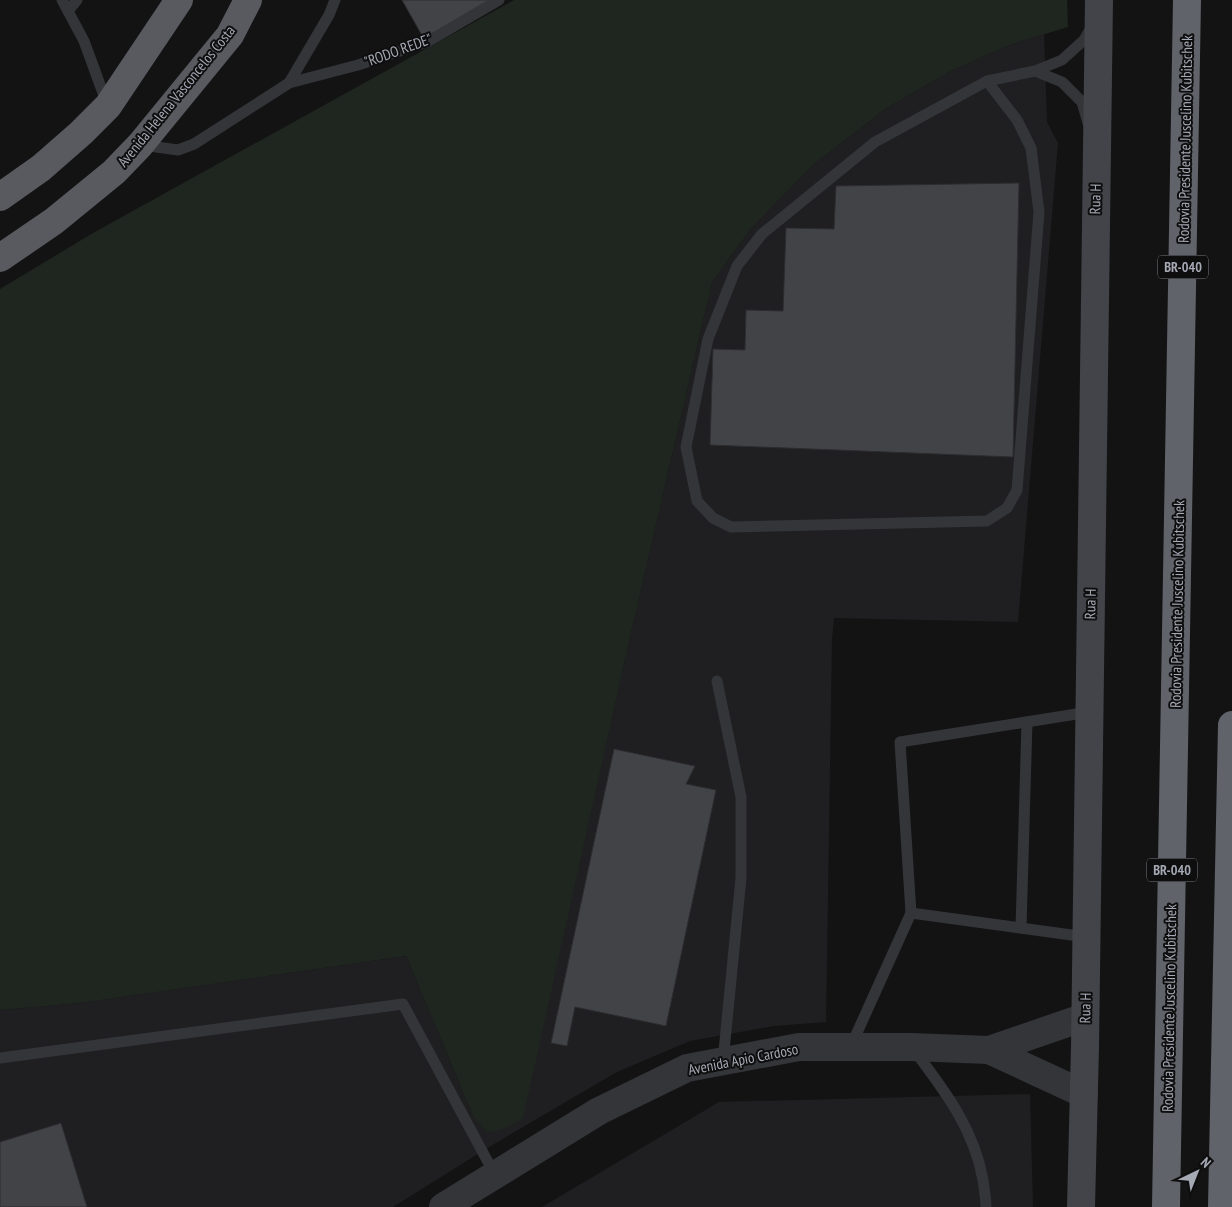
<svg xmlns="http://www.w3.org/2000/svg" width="1232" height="1207" font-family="'PT Sans Narrow',sans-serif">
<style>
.built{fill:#1f1f21}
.green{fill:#1f2620}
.building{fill:#424347;stroke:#2d2d30}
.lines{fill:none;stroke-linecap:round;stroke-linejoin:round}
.service{stroke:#343539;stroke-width:11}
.tertiary{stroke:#343539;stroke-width:28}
.secondary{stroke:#424449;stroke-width:28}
.trunk{stroke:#585a60;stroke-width:28}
.motorway{stroke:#606369;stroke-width:28}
.labels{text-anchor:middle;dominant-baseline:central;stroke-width:4;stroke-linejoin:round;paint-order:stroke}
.shield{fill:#0e0e0f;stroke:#787a82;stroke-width:1}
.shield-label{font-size:14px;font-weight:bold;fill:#a5a9b4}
.street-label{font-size:15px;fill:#a5a9b4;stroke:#0e0e0f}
</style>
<rect width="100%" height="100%" fill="#131314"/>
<g class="built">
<polygon points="1044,34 1047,122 1058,143 1018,622 834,618 832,639 826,1022 774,1026 690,1041 617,1072 489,1147 393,1207 0,1207 0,1010 80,1003 406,956 474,1118 522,1118 631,633 712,282 750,230 812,166 885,109 951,71 1012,44"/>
<polygon points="1030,1094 1033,1207 542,1207 719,1102"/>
</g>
<path class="green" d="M514,0H1067L1068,27L1012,44L951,71L885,109L812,166L750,230L712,282L631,633L523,1118C511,1126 501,1131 487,1132L474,1118L406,956L80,1003L0,1010V289L93,233Z"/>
<g class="building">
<polygon points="402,0 494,0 424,39"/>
<polygon points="1019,183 1013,457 710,445 713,349 745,350 746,310 783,311 786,228 834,229 836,186"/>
<polygon points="614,749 695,766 686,784 716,790 666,1026 575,1007 567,1046 551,1043"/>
<polygon points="61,1123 87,1207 0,1207 0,1142"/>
</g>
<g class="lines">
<g class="service">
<polyline points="62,0 84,41 107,104"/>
<polyline points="68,11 77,0"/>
<polyline points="1035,71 1062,82 1082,102 1088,123"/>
<polyline points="987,81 1017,120 1031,148 1039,212 1017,490 1007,508 987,521 731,527 713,518 697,501 686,447 708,339 737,266 762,234 875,142 987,81 1035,71 1062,60 1084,40 1091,28"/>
<polyline points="289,83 358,65 427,42 499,0"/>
<polyline points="142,145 178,150 194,144 289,83 329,15 335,0"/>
<polyline points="717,681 741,797 741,878 723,1061"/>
<polyline points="1021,928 1027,722"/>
<polyline points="1086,937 911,913 900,742 1089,712"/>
<polyline points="851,1046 911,913"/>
<path d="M914,1050C945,1091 974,1129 983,1180C984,1189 986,1198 986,1207"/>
<polyline points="0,1058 403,1004 495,1175"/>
</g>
<g class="tertiary">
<polyline points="989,1050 1084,1094"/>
<polyline points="443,1207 599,1111 687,1068 799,1047 911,1047 989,1050 1085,1017"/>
</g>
<polyline class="secondary" points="1081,1207 1085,1047 1099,0"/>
<g class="trunk">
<polyline points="0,197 41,168 81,133 108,106 179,0"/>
<polyline points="0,258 54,221 114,172 140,145 230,35 248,0"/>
</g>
<g class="motorway">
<polyline points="1166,1207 1187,0"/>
<polyline points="1222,1207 1232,725"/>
</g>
</g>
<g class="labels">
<g class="shield">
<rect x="1158" y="255.5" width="50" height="23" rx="4"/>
<rect x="1147" y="858.5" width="50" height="23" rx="4"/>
</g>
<g class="shield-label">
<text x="1183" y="267">BR-040</text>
<text x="1172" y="870">BR-040</text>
</g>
<g class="street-label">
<text transform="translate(398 50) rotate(-20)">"RODO REDE"</text>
<text transform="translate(176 96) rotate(-51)">Avenida Helena Vasconcelos Costa</text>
<text transform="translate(1185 139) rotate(-89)">Rodovia Presidente Juscelino Kubitschek</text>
<text transform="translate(1095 199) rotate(-89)">Rua H</text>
<text transform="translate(1090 604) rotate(-89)">Rua H</text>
<text transform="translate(1177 604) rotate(-89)">Rodovia Presidente Juscelino Kubitschek</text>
<text transform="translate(1085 1008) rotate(-89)">Rua H</text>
<text transform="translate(1169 1008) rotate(-89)">Rodovia Presidente Juscelino Kubitschek</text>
<text transform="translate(743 1059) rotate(-11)">Avenida Apio Cardoso</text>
</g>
</g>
<g transform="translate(1197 1172) rotate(43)" stroke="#0e0e0f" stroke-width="4" paint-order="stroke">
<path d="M0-4L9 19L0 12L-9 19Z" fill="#a5a9b4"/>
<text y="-8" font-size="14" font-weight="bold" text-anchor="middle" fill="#a5a9b4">N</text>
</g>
</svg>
